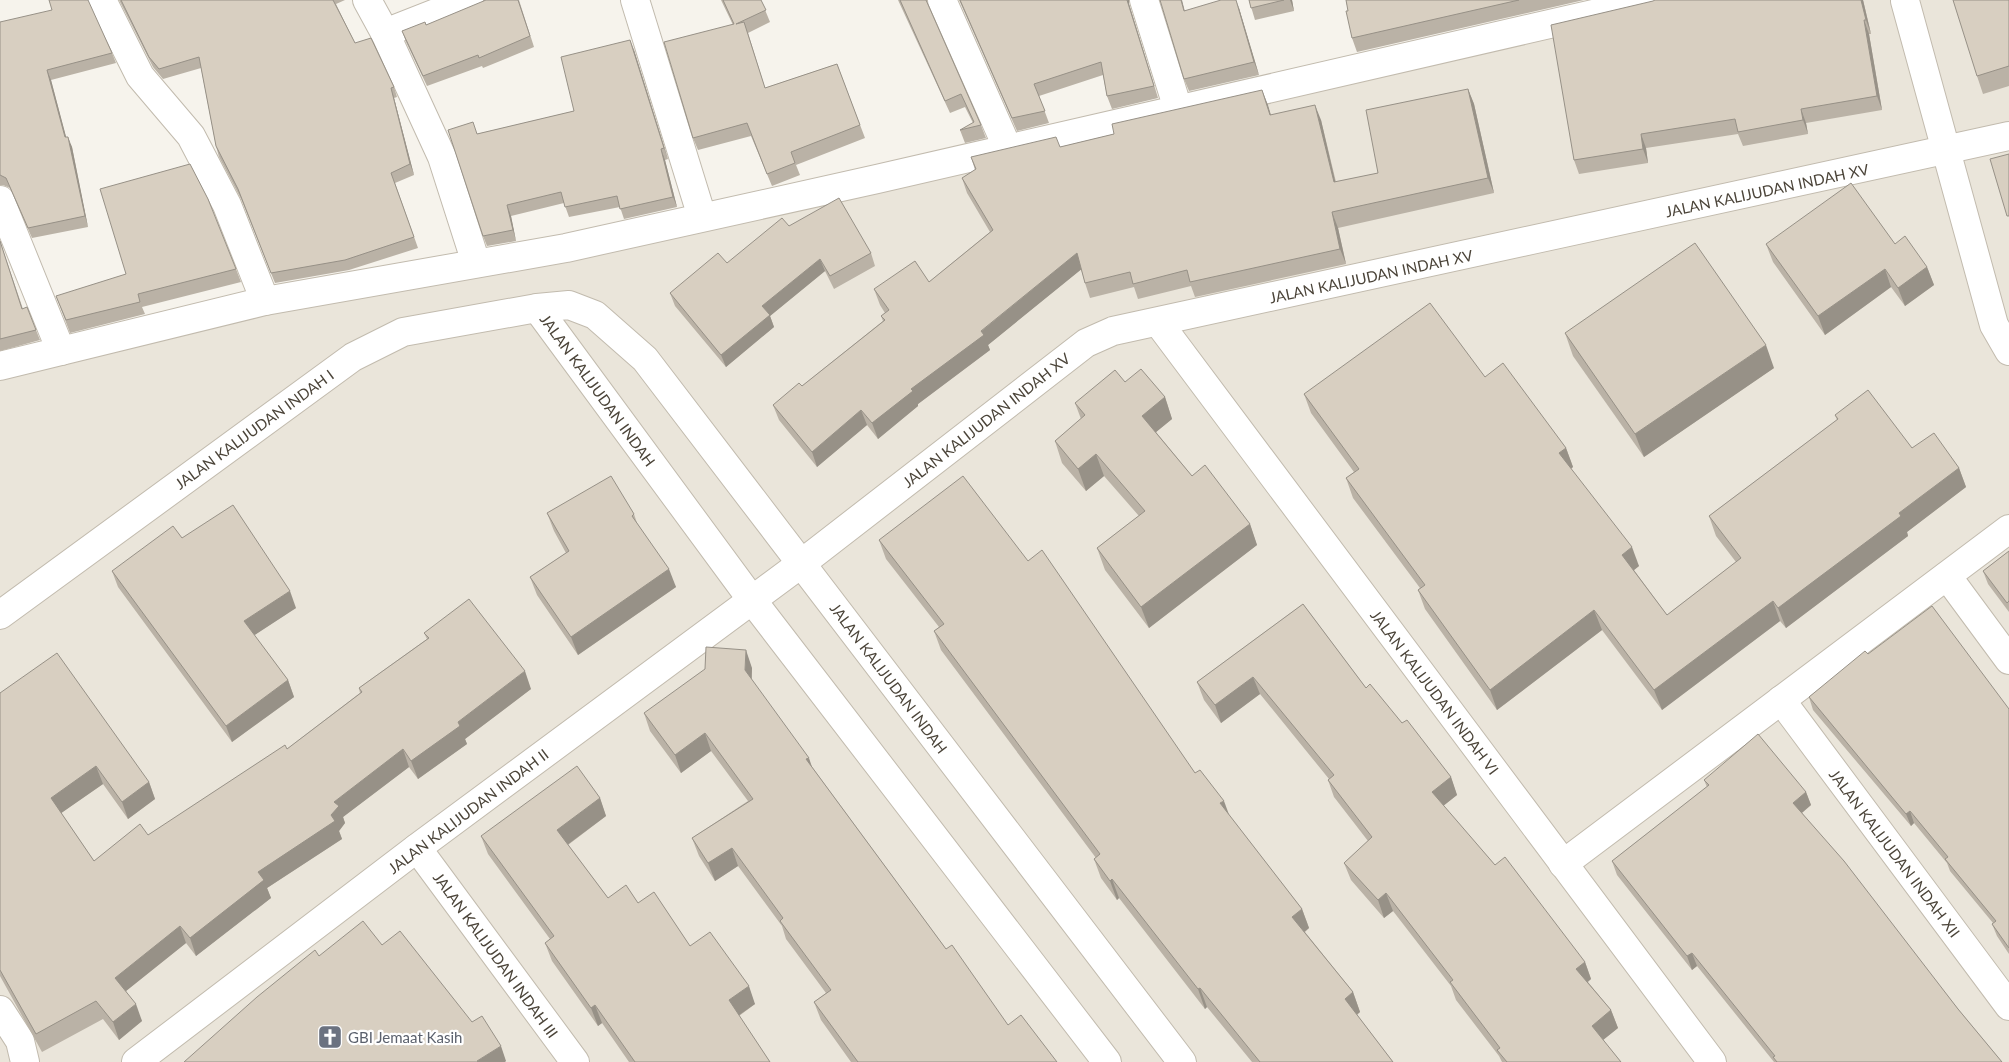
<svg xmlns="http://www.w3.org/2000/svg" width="2009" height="1062" font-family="Lato,sans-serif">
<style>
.residential{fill:#eae5da}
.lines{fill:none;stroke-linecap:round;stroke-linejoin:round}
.street-casing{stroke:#c2bbae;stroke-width:30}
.street{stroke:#fff;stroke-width:28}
.wall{fill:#bab2a6}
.shaded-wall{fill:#979187}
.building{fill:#d8cfc1;stroke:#979187}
.labels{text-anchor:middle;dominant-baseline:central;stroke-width:4.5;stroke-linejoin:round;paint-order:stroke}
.street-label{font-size:15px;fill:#4b4439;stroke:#fff}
.worship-label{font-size:15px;fill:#5b616d;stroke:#fff;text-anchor:start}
</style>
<rect width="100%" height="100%" fill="#f6f3ec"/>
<polygon class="residential" points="1649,0 2009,0 2009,1062 0,1062 0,375"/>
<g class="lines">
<defs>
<g id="street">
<polyline points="102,0 140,76 191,136 227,205 265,301"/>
<polyline points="367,0 385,33 442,157 476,263"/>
<polyline points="635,0 702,217"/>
<polyline points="942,0 1008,149"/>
<polyline points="1144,0 1178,109"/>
<polyline points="1905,1 1994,325 2009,351"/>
<polyline points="385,33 469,0"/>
<polyline points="0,200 61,351"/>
<polyline points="537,308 752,600 1107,1062"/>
<polyline points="1158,322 1712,1062"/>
<polyline points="0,366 265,301 566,248 877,179 1654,0"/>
<polyline points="1947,576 2009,660"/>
<polyline points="0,615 353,357 403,332 537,308 569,305 595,315 645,359 1182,1062"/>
<polyline points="1781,700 2009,1006"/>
<polyline points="417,848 575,1062"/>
<polyline points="1563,864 2009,529"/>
<polyline points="0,1010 20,1041 25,1062"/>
<polyline points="136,1062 417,848 802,563 1086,343 1113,331 2009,136"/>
</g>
</defs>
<use href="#street" class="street-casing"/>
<use href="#street" class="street"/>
</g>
<g class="wall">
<polygon points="119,0 345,0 336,4 355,43 394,87 397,97 394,98 414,175 395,183 418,248 349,270 275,283 241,199 219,157 216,146 201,68 163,79 153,67"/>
<polygon points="519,0 534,47 483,68 482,66 427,86 406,42 402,31"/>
<polygon points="721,0 761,0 770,22 748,33 765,88 837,64 865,138 796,165 800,175 772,186 751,136 698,150 693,138 733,25"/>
<polygon points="898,0 927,0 927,3 981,125 986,138 965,143 960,130 973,123 965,107 950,113"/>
<polygon points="959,0 1129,0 1129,4 1158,98 1112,109 1107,96 1103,75 1039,96 1049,123 1017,131"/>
<polygon points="1249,0 1292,0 1294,11 1255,20"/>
<polygon points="1346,0 1584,0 1357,52 1352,38 1348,11"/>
<polygon points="1863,0 1871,34 1869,34 1882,110 1806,123 1808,134 1743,146 1738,134 1646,148 1648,163 1579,174 1574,160 1653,1"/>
<polygon points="2009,0 2009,86 1983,94 1977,76"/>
<polygon points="1239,8 1259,75 1189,91 1184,79 1185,11"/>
<polygon points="0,22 112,53 116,63 51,80 66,137 72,147 88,227 32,238 10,188 3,185 0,185"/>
<polygon points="634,50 668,159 665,160 677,207 624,219 620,207 569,217 564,203 511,216 516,241 487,246 483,236 477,134 574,111"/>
<polygon points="1468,89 1474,104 1494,193 1338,228 1346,264 1195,297 1191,286 1138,299 1134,287 1090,298 1085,283 1081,269 988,345 990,350 918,404 918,406 878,439 867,425 817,467 779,420 773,405 802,386 883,321 881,316 885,313 880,305 874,289 929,282 990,232 967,193 962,178 975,170 971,157 1060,147 1114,134 1262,90 1271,115 1321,120 1336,182 1378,173"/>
<polygon points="789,226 871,253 875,266 834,289 825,271 770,316 774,327 726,367 675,306 670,293 727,263"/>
<polygon points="0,241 23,309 36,330 40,340 0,351"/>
<polygon points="1766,244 1895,244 1927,267 1934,285 1905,306 1891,287 1825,335 1773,262"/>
<polygon points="236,269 241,282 142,307 145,314 70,333 56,296"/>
<polygon points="1565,333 1774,368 1644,457 1573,356"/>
<polygon points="1485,377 1566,448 1573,467 1571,469 1639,566 1634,570 1667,615 1736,562 1716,536 1709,516 1837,420 1835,415 1959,468 1966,487 1907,532 1908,536 1786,628 1780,621 1662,710 1602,630 1497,710 1425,609 1418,590 1420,588 1353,498 1346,478 1354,472 1311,413 1304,394"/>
<polygon points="1125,382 1165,397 1172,419 1156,432 1192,476 1250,524 1257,545 1149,628 1105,570 1097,548 1139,516 1104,476 1086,491 1062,463 1055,441 1081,419 1075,403"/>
<polygon points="547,513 634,514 637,523 676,587 578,655 537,595 530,577 566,553 554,531"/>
<polygon points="182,538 296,608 254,635 288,680 294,697 232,742 118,587 112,571"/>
<polygon points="879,540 1028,561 1195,773 1228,814 1302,909 1309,928 1305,932 1353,992 1360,1012 1357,1015 1393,1062 1252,1062 1207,1007 1205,1009 1119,898 1117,900 1101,878 1094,859 1096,858 941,650 934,631 939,627 886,559"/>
<polygon points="2009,551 2009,612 1988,584 1983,571"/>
<polygon points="1303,604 1366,688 1402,723 1451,777 1457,795 1443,806 1495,865 1585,962 1591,979 1588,982 1611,1010 1618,1028 1603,1040 1621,1062 1502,1062 1499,1056 1456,1000 1451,986 1393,911 1384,918 1351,880 1344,863 1368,841 1334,797 1328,780 1329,779 1260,694 1221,723 1204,700 1197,682"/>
<polygon points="424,633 531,689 465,739 467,744 418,779 409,767 343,817 345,823 339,831 342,839 267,888 271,898 196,956 186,943 126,991 142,1021 119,1040 103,1019 42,1052 0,976 0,693 149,782 155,799 128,819 103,784 61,813 94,861 148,835 287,749 360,693 359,688 427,639"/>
<polygon points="1868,654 2009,709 2009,954 1997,936 1992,924 1993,923 1950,871 1947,863 1914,823 1911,826 1813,710 1809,697"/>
<polygon points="752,668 752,680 812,767 946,949 1008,1025 1057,1062 851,1062 821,1020 814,1002 826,993 786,939 782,926 738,866 715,881 699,856 692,838 748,801 711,751 681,773 650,731 644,713"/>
<polygon points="1704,780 1806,792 1811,805 1802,813 1958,1009 2002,1062 1774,1062 1697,966 1692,970 1617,875 1612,861 1707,787"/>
<polygon points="600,798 606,816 568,845 608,898 638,903 690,946 755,1004 739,1016 770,1062 629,1062 602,1023 598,1026 552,961 545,943 550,939 488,854 481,836"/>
</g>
<g class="shaded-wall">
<polygon points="1127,0 1129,0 1129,4 1158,98"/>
<polygon points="1181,0 1182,0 1188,24 1184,11"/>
<polygon points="1236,0 1239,8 1259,75 1254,62"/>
<polygon points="1290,0 1292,0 1294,11"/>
<polygon points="1861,0 1863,0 1871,34 1866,20"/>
<polygon points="1864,20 1869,34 1882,110 1877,96"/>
<polygon points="630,40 634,50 668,159 664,148"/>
<polygon points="47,70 51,80 69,148 65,137"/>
<polygon points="391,88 394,98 414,175 410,164"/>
<polygon points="1468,89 1474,104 1494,193 1488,178"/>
<polygon points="1262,90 1268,105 1275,130 1270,115"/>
<polygon points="1315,105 1321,120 1339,198 1334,182"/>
<polygon points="1801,109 1806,123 1808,134 1803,120"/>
<polygon points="1641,134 1646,148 1648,163 1643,149"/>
<polygon points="68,137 72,147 88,227 85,216"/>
<polygon points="661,149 665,160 677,207 673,197"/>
<polygon points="507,205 511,216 516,241 513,230"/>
<polygon points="1332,212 1338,228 1346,264 1340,249"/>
<polygon points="1077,253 1083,268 988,345 990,350 918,404 918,406 878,439 872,423 911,389"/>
<polygon points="820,259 825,271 770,316 774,327 726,367 721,355 762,306"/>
<polygon points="1927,267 1934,285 1905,306 1898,288"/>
<polygon points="1885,269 1891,287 1825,335 1818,316"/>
<polygon points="1766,345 1774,368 1644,457 1635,434"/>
<polygon points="1165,397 1172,419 1150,437 1142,416"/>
<polygon points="861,410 867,425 817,467 812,452"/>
<polygon points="1566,448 1573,467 1566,472 1559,453"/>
<polygon points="1096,454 1104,476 1086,491 1078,469"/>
<polygon points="1959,468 1966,487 1907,532 1908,536 1786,628 1778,608 1899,513"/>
<polygon points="1250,524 1257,545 1149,628 1141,607"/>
<polygon points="1632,547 1639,566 1629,574 1622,555"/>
<polygon points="669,569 676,587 578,655 571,637"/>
<polygon points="290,591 296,608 250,638 244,621"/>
<polygon points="1773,601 1780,621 1662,710 1654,690"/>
<polygon points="1594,610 1602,630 1497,710 1490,690"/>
<polygon points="746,650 752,668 751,688 745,670"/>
<polygon points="525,671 531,689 465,739 467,744 418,779 411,761 458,722"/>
<polygon points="1253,677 1260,694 1221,723 1215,705"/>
<polygon points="288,680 294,697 232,742 226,726"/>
<polygon points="705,733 711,751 681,773 675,755"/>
<polygon points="403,749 409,767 343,817 345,823 339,831 342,839 267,888 271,898 196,956 190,938 258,872 331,815 334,802"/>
<polygon points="809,758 815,776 806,759"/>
<polygon points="96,766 103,784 57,816 51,798"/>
<polygon points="1451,777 1457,795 1438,810 1432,792"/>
<polygon points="149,782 155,799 128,819 122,802"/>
<polygon points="1806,792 1811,805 1798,816 1793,803"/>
<polygon points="600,798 606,816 563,848 557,830"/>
<polygon points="1224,801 1231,820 1220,803"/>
<polygon points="1910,811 1914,823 1911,826 1906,814"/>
<polygon points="732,848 738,866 715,881 708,863"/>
<polygon points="1112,879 1119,898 1117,900 1110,881"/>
<polygon points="1386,893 1393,911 1384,918 1378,900"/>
<polygon points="1302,909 1309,928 1299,936 1292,917"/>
<polygon points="180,926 186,943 121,995 115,978"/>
<polygon points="1692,953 1697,966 1692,970 1687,956"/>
<polygon points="1585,962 1591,979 1582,986 1576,969"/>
<polygon points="749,986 755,1004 735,1018 729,1000"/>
<polygon points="1200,988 1207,1007 1205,1009 1198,989"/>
<polygon points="1353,992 1360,1012 1352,1018 1345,999"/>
<polygon points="136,1004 142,1021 119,1040 113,1022"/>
<polygon points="595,1005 602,1023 598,1026 591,1008"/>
<polygon points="1611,1010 1618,1028 1598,1044 1592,1026"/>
<polygon points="501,1046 506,1061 505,1062 478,1062 477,1061"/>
</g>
<g class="building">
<polygon points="49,0 88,0 112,53 47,70 65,137 68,137 85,216 28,228 6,178 0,175 0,22 52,10"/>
<polygon points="121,0 333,0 355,43 371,38 394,87 391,88 410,164 391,173 414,237 345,260 271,273 238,189 216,146 199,57 159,69 149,57"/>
<polygon points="486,0 518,0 530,36 479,58 478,55 423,76 402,31 425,22 426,25"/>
<polygon points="723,0 761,0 766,10 736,24 744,22 765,88 837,64 860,125 791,152 795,163 767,174 747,123 693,138 664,42 734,24"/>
<polygon points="900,0 926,0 981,125 960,130 974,122 961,94 945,101"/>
<polygon points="960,0 1127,0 1154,86 1107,96 1101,62 1034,84 1045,111 1012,118"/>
<polygon points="1160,0 1181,0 1184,11 1221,0 1236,0 1254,62 1184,79"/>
<polygon points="1249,0 1284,0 1251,8"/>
<polygon points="1346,0 1519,0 1352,38 1346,11 1348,11"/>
<polygon points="1655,0 1861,0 1866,20 1864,20 1877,96 1801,109 1803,120 1738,132 1735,119 1641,134 1643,149 1574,160 1551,25 1653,1"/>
<polygon points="1953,0 2009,0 2009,66 1977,76"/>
<polygon points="630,40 664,148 661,149 673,197 620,209 617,196 565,207 561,192 507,205 513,230 483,236 448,130 473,122 477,134 574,111 561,57"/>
<polygon points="1468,89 1488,178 1332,212 1340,249 1190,282 1187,270 1133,284 1130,272 1085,283 1077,253 981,331 984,335 911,389 913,391 872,423 861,410 812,452 773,405 799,383 802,386 885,320 881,316 889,310 874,289 915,261 929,282 993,230 962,178 976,169 971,157 1056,137 1060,147 1114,134 1112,124 1262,90 1270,115 1315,105 1334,182 1378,173 1366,110"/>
<polygon points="2009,154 2009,216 2007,216 1990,159"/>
<polygon points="190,164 208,199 236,269 138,294 140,302 66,320 56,296 126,274 100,189"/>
<polygon points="1851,183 1895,244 1905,236 1927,267 1898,288 1885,269 1818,316 1766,244"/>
<polygon points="839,198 871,253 830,276 820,259 762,306 770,315 721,355 670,293 718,253 727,263 782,218 789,226"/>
<polygon points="0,241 22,309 27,307 36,330 0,339"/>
<polygon points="1695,243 1766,345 1635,434 1565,333"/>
<polygon points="1430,303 1485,377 1503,363 1566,448 1559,453 1632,547 1622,555 1667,615 1741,558 1709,516 1838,419 1835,415 1868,390 1912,448 1934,433 1959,468 1899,513 1901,516 1778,608 1773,601 1654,690 1594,610 1490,690 1418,590 1425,585 1346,478 1359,469 1304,394"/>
<polygon points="1141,369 1165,397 1142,416 1192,476 1205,465 1250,524 1141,607 1097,548 1145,511 1096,454 1078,469 1055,441 1085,415 1075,403 1115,370 1125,382"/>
<polygon points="611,476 634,514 632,516 669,569 571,637 530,577 569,551 547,513"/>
<polygon points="963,476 1028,561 1042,550 1195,773 1200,770 1224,801 1220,803 1302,909 1292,917 1353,992 1345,999 1393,1062 1260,1062 1200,988 1198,989 1112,879 1110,881 1094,859 1100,854 934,631 944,624 879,540"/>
<polygon points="233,505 290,591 244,621 288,680 226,726 112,571 173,526 182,538"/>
<polygon points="2009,551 2009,601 2007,603 1983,571"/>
<polygon points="469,599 525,671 458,722 460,726 411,761 403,749 334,802 339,806 331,815 335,821 258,872 264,880 190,938 180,926 115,978 136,1004 113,1022 96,1001 36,1034 0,970 0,693 57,653 149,782 122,802 96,766 51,798 94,861 140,824 148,835 285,745 287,749 362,692 359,688 429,638 424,633"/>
<polygon points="1303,604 1366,688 1370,684 1402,723 1407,720 1451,777 1432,792 1495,865 1505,857 1585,962 1576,969 1611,1010 1592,1026 1621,1062 1507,1062 1497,1050 1500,1048 1450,982 1453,980 1386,893 1378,900 1344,863 1372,837 1328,780 1334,775 1253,677 1215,705 1197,682"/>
<polygon points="1932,606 2009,709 2009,948 1992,924 1996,921 1945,859 1948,857 1910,811 1906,814 1809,697 1865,651 1868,654"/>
<polygon points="706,647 746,650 745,670 809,758 806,759 946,949 952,945 1008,1025 1021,1015 1057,1062 858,1062 814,1002 831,990 780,921 783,918 732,848 708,863 692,838 753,799 705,733 675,755 644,713 705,669"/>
<polygon points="1758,734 1806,792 1793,803 1844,861 1958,1009 2002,1062 1777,1062 1773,1057 1775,1056 1692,953 1687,956 1612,861 1709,785 1704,780"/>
<polygon points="577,766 600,798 557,830 608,898 626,885 638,903 654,892 690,946 710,932 749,986 729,1000 770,1062 635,1062 595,1005 591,1008 545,943 554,936 481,836"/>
<polygon points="363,921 382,945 400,931 472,1022 482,1016 501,1046 477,1061 478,1062 184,1062 257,997 315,950 319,956"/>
</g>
<defs>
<symbol id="church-square" viewBox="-11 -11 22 22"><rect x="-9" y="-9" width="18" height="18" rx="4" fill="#6b7280" stroke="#fff"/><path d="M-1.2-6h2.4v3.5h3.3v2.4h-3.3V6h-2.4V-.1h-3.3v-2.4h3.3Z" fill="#fff"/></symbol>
</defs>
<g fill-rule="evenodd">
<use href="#church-square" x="316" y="1023" width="28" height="28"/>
</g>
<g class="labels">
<g class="street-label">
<text transform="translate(1767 190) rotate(-12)">JALAN KALIJUDAN INDAH XV</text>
<text transform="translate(1371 276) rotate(-12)">JALAN KALIJUDAN INDAH XV</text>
<text transform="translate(598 390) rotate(54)">JALAN KALIJUDAN INDAH</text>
<text transform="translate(986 420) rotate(-38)">JALAN KALIJUDAN INDAH XV</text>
<text transform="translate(254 429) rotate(-36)">JALAN KALIJUDAN INDAH I</text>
<text transform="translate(889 678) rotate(53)">JALAN KALIJUDAN INDAH</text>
<text transform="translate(1435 692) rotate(53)">JALAN KALIJUDAN INDAH VI</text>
<text transform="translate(468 811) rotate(-37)">JALAN KALIJUDAN INDAH II</text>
<text transform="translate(1895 853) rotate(53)">JALAN KALIJUDAN INDAH XII</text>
<text transform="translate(496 955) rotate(54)">JALAN KALIJUDAN INDAH III</text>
</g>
<g class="worship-label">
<text x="348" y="1037">GBI Jemaat Kasih</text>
</g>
</g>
</svg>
